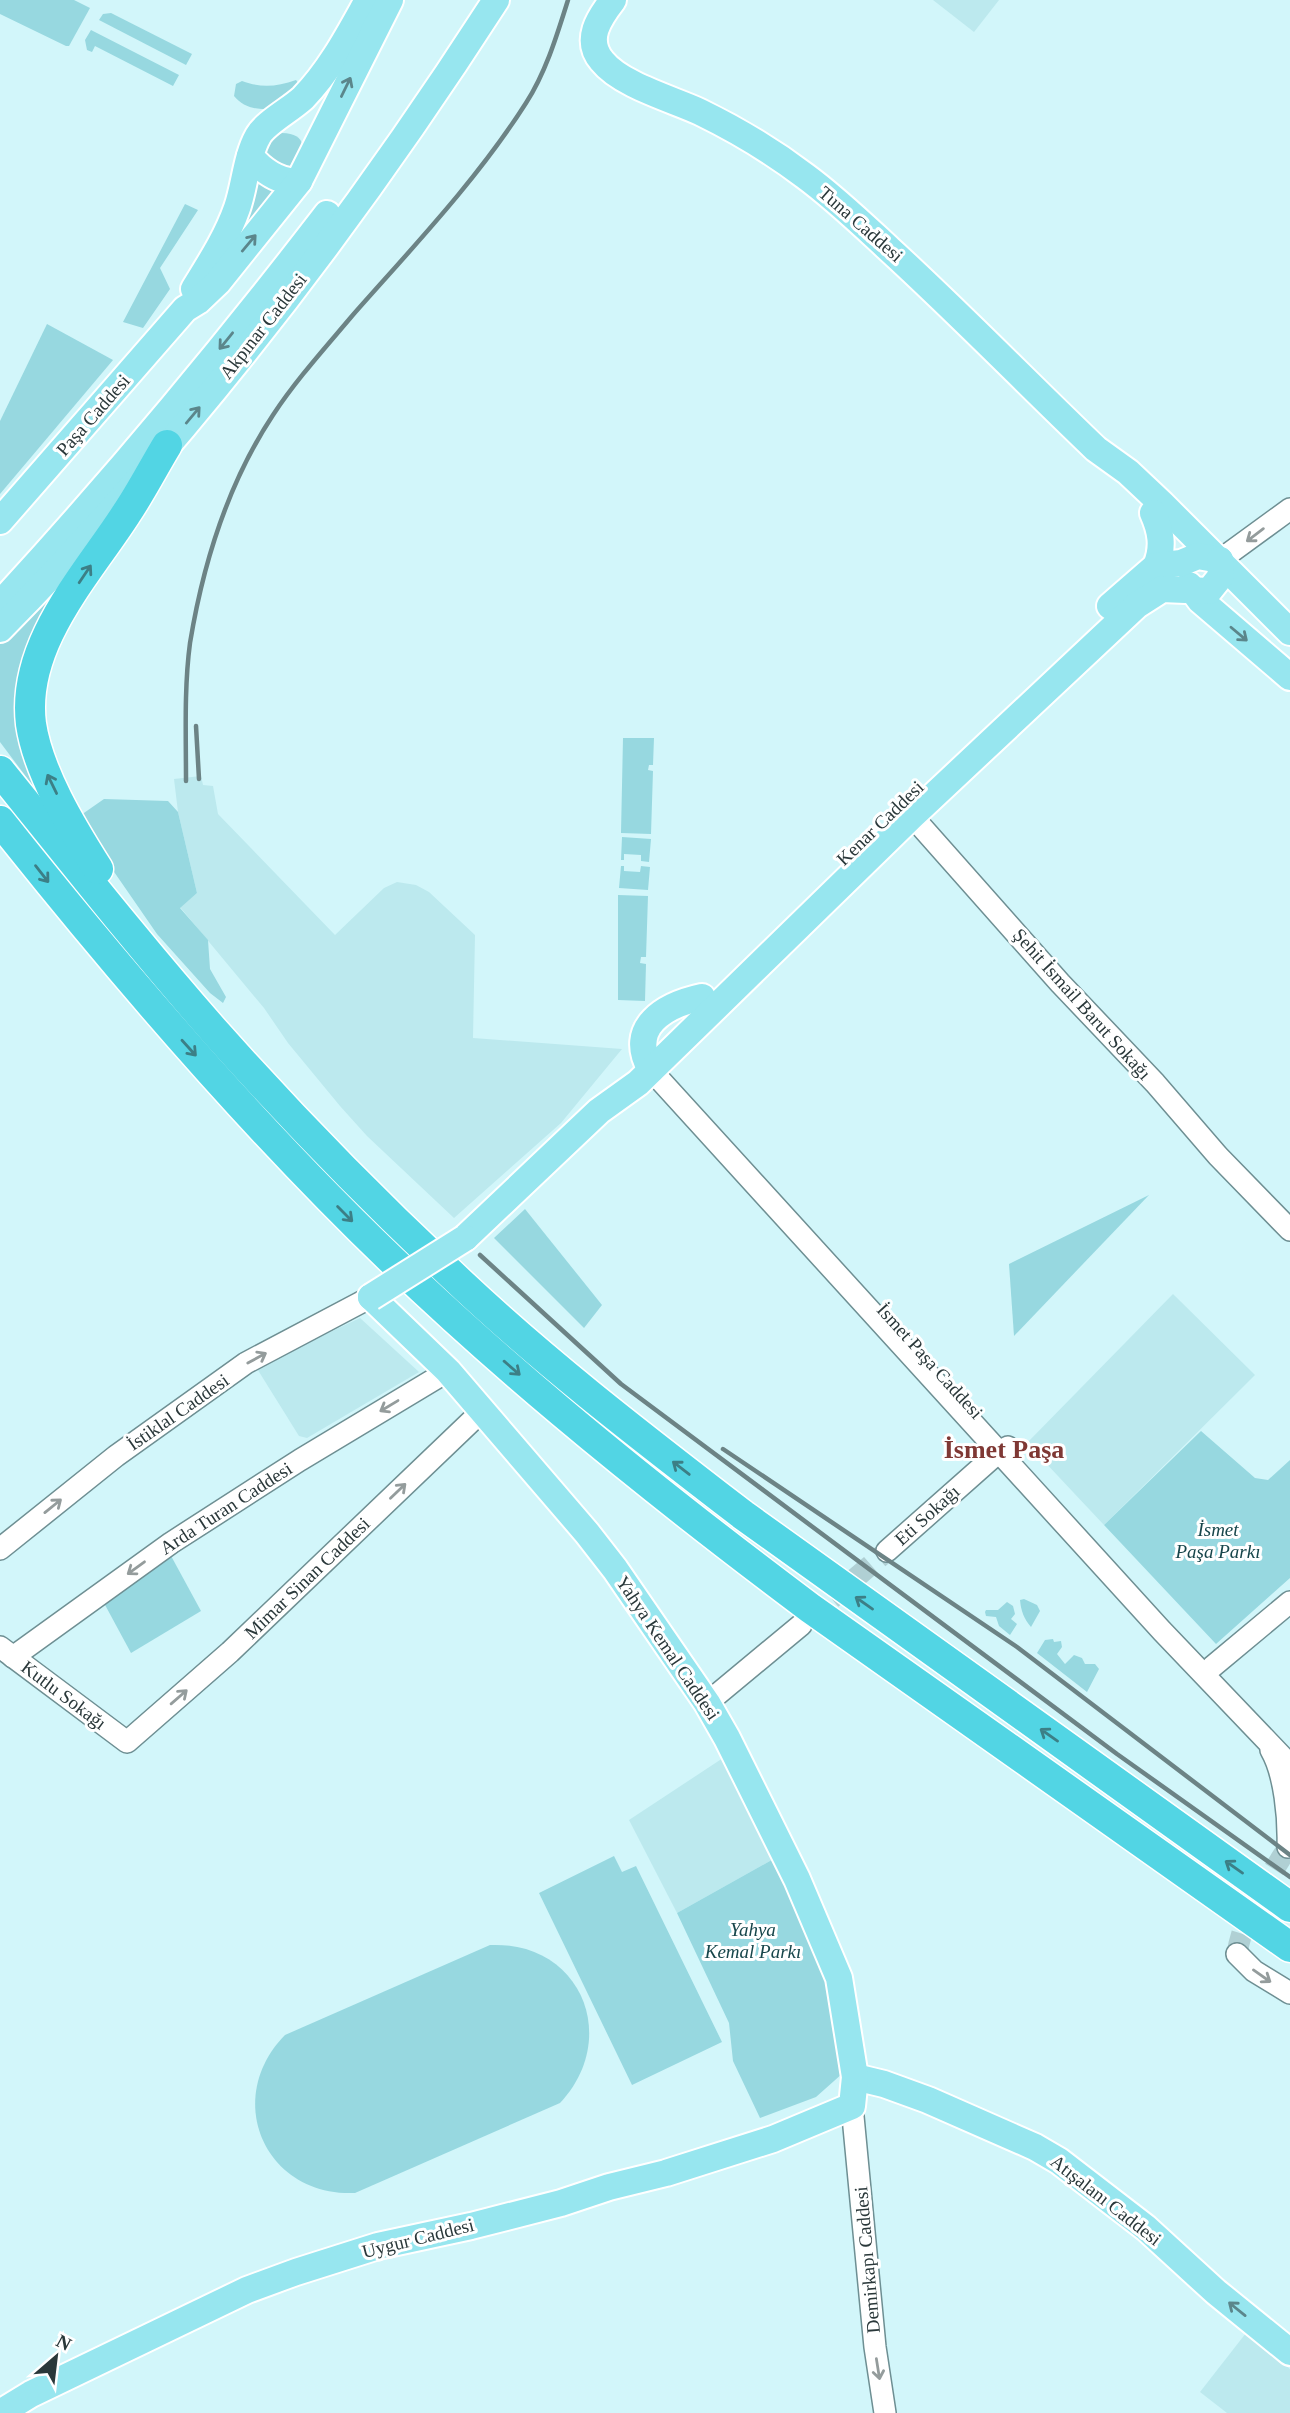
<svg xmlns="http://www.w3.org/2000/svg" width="1290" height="2413" font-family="'Times New Roman',serif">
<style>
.built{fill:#bce9ee}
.green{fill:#97d8e0}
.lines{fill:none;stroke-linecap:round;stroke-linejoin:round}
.minor-tunnel{stroke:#b0d0d4;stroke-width:21;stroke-dasharray:21 10;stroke-linecap:butt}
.minor-casing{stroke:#6e8f93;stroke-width:24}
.major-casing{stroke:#fff;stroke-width:30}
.highway-casing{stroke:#fff;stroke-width:33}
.minor{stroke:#fff;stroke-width:21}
.major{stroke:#97e6ef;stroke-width:26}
.highway{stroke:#52d5e4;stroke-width:30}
.rail{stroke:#6c8385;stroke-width:4.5}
.major-bridge-casing{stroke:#fff;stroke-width:30;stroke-linecap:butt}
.major-bridge{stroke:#97e6ef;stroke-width:26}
.oneway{stroke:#5b868b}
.oneway2{stroke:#949c9c}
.oneway3{stroke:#3c7f86}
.labels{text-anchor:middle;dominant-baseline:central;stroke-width:6;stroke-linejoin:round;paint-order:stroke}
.street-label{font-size:19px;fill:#2a383a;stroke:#fff}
.park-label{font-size:19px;font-style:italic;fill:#17464b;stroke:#fff}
.district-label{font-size:26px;font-weight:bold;fill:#7f3834;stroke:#fff}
</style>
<rect width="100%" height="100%" fill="#d2f6fa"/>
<g class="built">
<polygon points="933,0 999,0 974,32"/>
<polygon points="201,776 203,785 213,786 218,814 335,935 384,888 397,882 416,885 429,892 475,935 473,1038 622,1049 561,1123 454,1218 367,1136 340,1106 288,1043 264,1008 180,907 197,893 178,812 174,779"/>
<polygon points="1173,1294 1255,1375 1104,1525 1027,1443"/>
<polygon points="360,1318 419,1372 307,1438 299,1436 256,1367"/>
<polygon points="723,1758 777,1857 677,1913 629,1820"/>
<polygon points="1246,2333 1290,2369 1290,2413 1227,2413 1200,2392"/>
</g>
<g class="green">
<polygon points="0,0 74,0 90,8 69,46 66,46 0,14"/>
<polygon points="111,13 192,54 186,65 99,20 103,14"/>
<polygon points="91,30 179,75 173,86 95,46 92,52 87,50 85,40"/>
<path d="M296,80L299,84L270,109C256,110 243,107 234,96L236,84L242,81C261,88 276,87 296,80Z"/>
<path d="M282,133C308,134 304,149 296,166L284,170L266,156C266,144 271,137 282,133Z"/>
<polygon points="258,180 284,190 226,253 246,212"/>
<polygon points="185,204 198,210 160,268 170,289 143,328 123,322"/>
<polygon points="47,324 113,360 0,494 0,421"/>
<polygon points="55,582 61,588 46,614 42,787 36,790 0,742 0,641"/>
<polygon points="623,738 654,738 653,765 649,765 648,770 653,771 651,834 621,833"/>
<polygon points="104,799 168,801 178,812 197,893 180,908 208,940 210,969 226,997 223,1003 210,993 157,934 81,824 81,815"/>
<polygon points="622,837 651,839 649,862 641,861 641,855 624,854 624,860 621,860"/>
<polygon points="621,866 624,866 624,871 640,872 641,866 650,867 648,890 619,888"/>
<polygon points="618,895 648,896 646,957 641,957 640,963 646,964 645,1001 618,1000"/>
<polygon points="1149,1195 1014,1336 1009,1264"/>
<polygon points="525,1209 602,1305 584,1328 494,1238"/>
<polygon points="1201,1431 1255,1478 1268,1480 1290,1460 1290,1578 1216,1644 1104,1525"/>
<polygon points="170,1554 201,1611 131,1653 104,1603"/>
<path d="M1024,1599L1037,1605L1040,1611L1031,1627C1024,1619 1021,1611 1020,1600Z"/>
<polygon points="1007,1602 1013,1606 1015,1614 1011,1619 1017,1624 1010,1635 999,1626 996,1617 986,1616 985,1612 986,1610 998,1610"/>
<polygon points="1053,1639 1054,1642 1061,1641 1062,1647 1057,1654 1065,1664 1074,1655 1082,1658 1085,1664 1095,1664 1099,1669 1087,1692 1037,1653 1045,1640"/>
<polygon points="614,1856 622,1872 636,1866 722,2042 632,2085 539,1893"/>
<polygon points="777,1857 830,1984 843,2073 816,2097 760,2118 733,2061 729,2023 677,1913"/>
<path d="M490,1945C581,1941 621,2038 560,2103L355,2193C265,2197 222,2099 285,2035Z"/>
</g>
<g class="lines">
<g class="minor-tunnel">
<polyline points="808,1619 887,1551"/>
<path d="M1237,1954C1243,1914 1268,1880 1288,1847"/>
</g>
<defs>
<g id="minor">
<polyline points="1220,560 1290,509"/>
<polyline points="912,816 1060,983 1155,1083 1218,1156 1290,1230"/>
<polyline points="651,1070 1162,1631 1290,1765"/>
<polyline points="0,1549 116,1456 246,1363 371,1297"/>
<polyline points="887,1551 992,1458 1008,1447"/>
<polyline points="0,1647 127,1742 230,1652 483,1410"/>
<polyline points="13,1657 171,1543 300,1460 448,1371"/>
<polyline points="1212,1667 1290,1602"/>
<polyline points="707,1703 801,1625"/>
<path d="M1271,1750C1285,1774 1289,1819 1288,1847"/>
<polyline points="1237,1954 1254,1971 1290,1993"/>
<polyline points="852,2106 875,2347 885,2413"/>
</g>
<g id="major">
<path d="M613,0C599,18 584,40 602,61C621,85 672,99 700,112C737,130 772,151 805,176C835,198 862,224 889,249C960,314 1027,383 1096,449L1128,472L1162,504L1290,632"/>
<path d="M250,156C263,171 279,183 299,181"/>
<path d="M194,289C210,263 227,237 237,208C245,185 246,157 258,136C265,123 290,110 303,98C331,69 349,34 368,0"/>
<path d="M1153,513C1161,531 1164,547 1156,566"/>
<polyline points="0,521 185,309 198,301 218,282 299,181 390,0"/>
<polyline points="1189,585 1200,600 1290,677"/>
<path d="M0,604C115,479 223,349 327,214"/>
<polyline points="1110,606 1156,566 1181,563 1198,556 1220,560"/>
<path d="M0,629C187,439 352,224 496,0"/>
<path d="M651,1070C626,1027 665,1005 702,997"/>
<polyline points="465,1238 599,1111 638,1083 912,816 1137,605 1162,589 1209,591 1221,576 1220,560"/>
<polyline points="855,2077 884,2084 928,2100 1035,2147 1059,2161 1146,2228 1216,2292 1290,2352"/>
<polyline points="0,2413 31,2394 247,2290 296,2272 378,2246 471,2226 561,2203 609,2187 666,2173 773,2139 852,2106 855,2077 839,1978 797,1879 727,1738 707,1703 615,1569 587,1533 448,1371 371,1297"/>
</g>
<g id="highway">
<path d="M0,771C71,859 141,948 216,1033C290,1116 368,1196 449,1272C541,1360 643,1438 743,1515L1290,1907"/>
<path d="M0,821C104,952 212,1079 329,1198C477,1349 642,1482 810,1608L1290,1947"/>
<path d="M98,869C72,828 38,772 31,724C21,644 86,576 126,514C141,492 153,468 167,445"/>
</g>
</defs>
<use href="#minor" class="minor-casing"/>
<use href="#major" class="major-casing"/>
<use href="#highway" class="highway-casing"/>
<use href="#minor" class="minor"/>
<use href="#major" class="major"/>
<use href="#highway" class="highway"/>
<g class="rail">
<polyline points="196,726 199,779"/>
<path d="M186,781C186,735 184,688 190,643C203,564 228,483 273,415C296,380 325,348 352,316C412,248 477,180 526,103C546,72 557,35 568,0"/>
<polyline points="480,1255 621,1384 1117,1754 1290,1877"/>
<polyline points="723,1449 1017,1647 1290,1855"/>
</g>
<defs>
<polyline id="major-bridge" points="371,1297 465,1238"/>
</defs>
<use href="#major-bridge" class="major-bridge-casing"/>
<use href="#major-bridge" class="major-bridge"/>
</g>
<defs><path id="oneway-shaft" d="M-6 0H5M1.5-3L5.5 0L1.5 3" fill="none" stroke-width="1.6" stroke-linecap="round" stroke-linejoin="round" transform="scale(1.75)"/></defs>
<g class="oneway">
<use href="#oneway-shaft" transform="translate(346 87) rotate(-64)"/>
<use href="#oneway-shaft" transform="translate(249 243) rotate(-50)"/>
<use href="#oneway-shaft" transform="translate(226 341) rotate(129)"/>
<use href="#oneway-shaft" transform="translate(193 415) rotate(-50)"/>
<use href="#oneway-shaft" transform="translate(1239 634) rotate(40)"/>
<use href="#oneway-shaft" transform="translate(1237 2309) rotate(-141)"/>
</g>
<g class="oneway2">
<use href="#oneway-shaft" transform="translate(1255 535) rotate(143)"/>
<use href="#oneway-shaft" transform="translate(257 1358) rotate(-29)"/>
<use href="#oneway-shaft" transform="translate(389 1406) rotate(149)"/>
<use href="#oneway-shaft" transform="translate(398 1491) rotate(-44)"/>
<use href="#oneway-shaft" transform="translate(53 1506) rotate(-39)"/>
<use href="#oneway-shaft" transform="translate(136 1568) rotate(144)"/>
<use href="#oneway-shaft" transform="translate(179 1697) rotate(-41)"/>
<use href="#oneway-shaft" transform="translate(1262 1976) rotate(35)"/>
<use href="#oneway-shaft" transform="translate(878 2369) rotate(81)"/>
</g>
<g class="oneway3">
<use href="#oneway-shaft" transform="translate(85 574) rotate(-56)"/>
<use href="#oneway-shaft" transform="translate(52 784) rotate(-116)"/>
<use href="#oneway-shaft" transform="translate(42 874) rotate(52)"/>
<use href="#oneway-shaft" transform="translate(189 1048) rotate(48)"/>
<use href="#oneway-shaft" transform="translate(345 1214) rotate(45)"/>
<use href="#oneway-shaft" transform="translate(512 1368) rotate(41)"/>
<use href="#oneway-shaft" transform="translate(681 1468) rotate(-142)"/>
<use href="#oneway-shaft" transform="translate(864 1603) rotate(-145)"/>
<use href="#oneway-shaft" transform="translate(1049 1735) rotate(-145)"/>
<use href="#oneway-shaft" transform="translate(1234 1867) rotate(-145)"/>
</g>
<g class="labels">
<g class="street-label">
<text transform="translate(861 224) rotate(41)">Tuna Caddesi</text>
<text transform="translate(263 326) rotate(-52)">Akpınar Caddesi</text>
<text transform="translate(93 415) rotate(-49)">Paşa Caddesi</text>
<text transform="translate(880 823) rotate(-44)">Kenar Caddesi</text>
<text transform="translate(1082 1004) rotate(48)">Şehit İsmail Barut Sokağı</text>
<text transform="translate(930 1361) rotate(48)">İsmet Paşa Caddesi</text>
<text transform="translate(178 1412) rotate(-35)">İstiklal Caddesi</text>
<text transform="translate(226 1508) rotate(-33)">Arda Turan Caddesi</text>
<text transform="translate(927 1515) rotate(-42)">Eti Sokağı</text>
<text transform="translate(307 1578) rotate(-44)">Mimar Sinan Caddesi</text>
<text transform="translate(668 1648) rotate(56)">Yahya Kemal Caddesi</text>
<text transform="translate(64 1695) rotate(37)">Kutlu Sokağı</text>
<text transform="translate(1106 2200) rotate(38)">Atışalanı Caddesi</text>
<text transform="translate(418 2238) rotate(-14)">Uygur Caddesi</text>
<text transform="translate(867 2260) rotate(-95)">Demirkapı Caddesi</text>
</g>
<g class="park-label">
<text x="1218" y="1529">İsmet<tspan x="1218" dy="22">Paşa Parkı</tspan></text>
<text x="753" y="1929">Yahya<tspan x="753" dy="22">Kemal Parkı</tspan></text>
</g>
<g class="district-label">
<text x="1004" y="1449">İsmet Paşa</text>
</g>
</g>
<g transform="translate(56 2357) rotate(28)" stroke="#ffffff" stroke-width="5" paint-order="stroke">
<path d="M0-5L12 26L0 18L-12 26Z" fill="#2a383a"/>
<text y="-10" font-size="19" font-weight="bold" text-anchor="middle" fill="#2a383a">N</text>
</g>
</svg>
